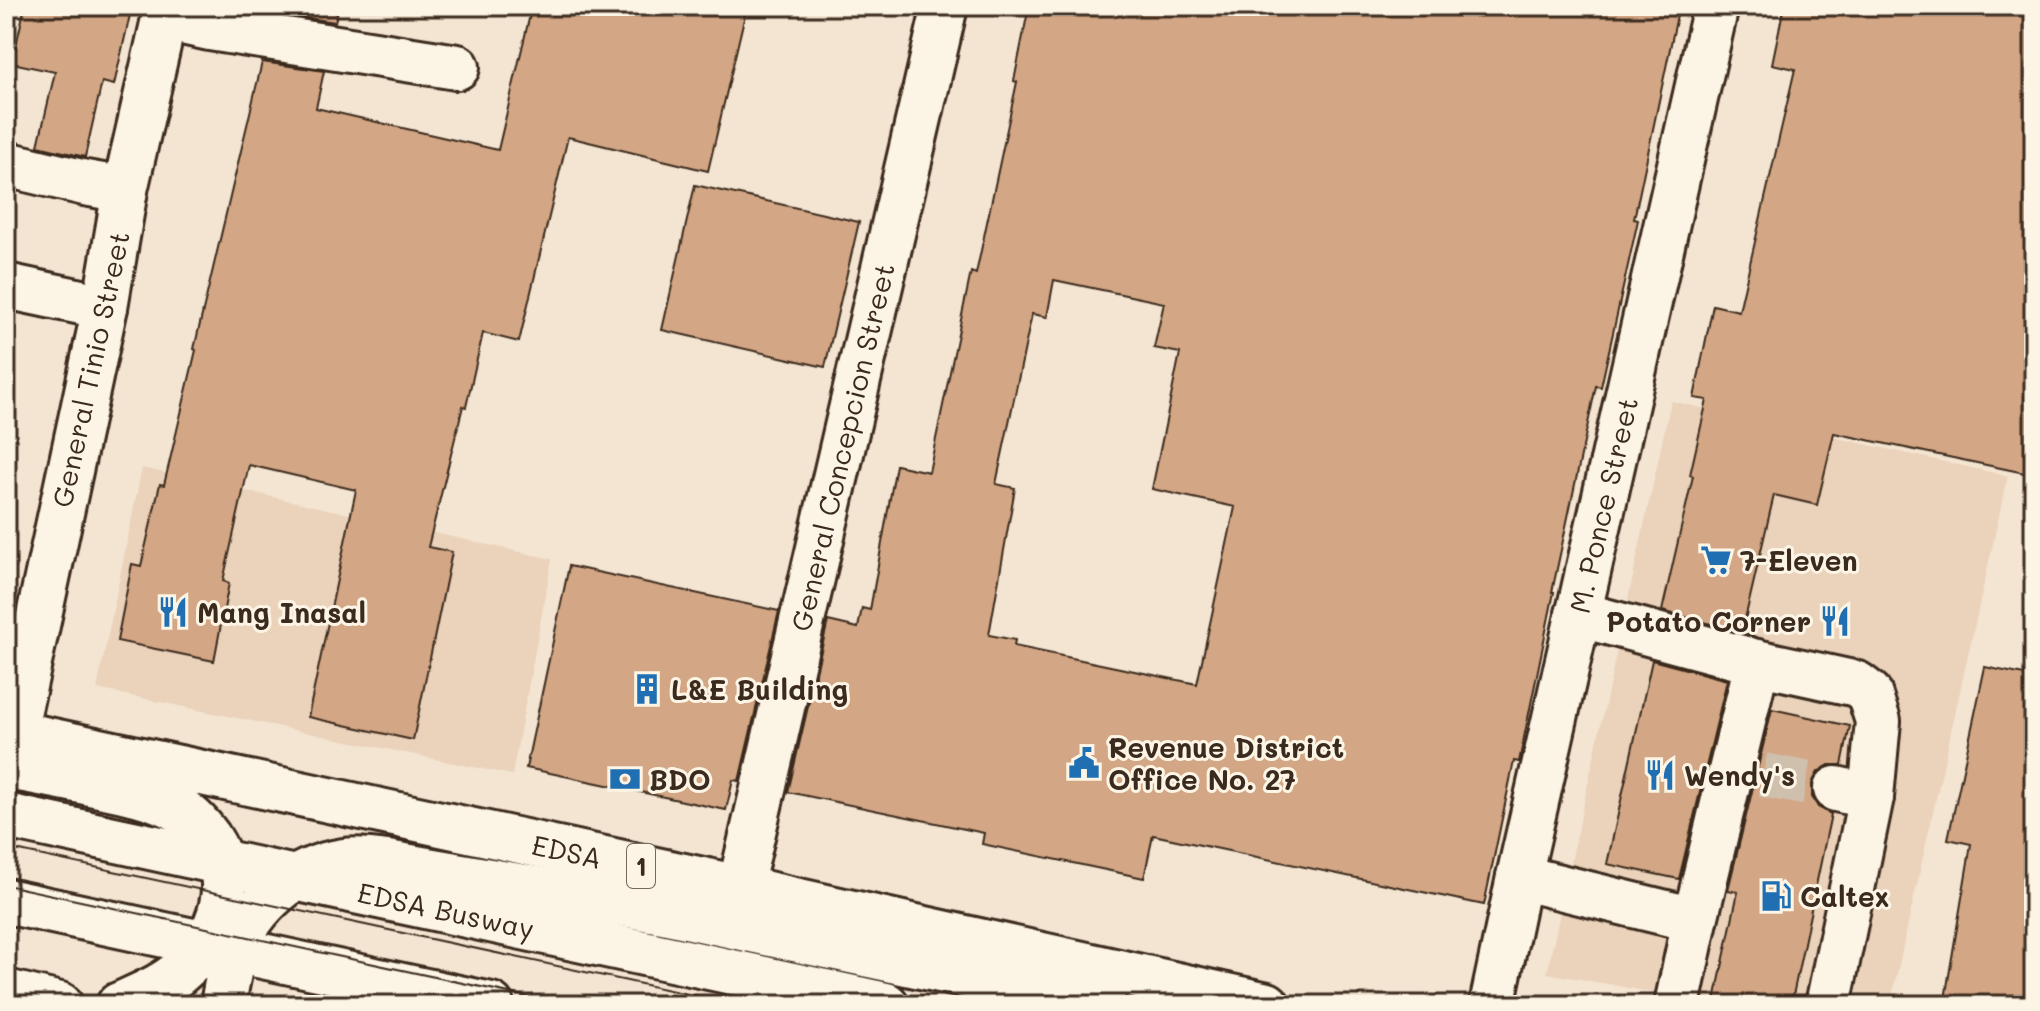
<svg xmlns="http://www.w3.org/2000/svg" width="2040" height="1011" font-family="Mali,sans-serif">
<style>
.built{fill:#ead2bb}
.building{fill:#d3a785;stroke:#3b2a1e;stroke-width:2;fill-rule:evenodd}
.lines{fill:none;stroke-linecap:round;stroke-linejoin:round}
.minor-tunnel{stroke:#cfc0ae;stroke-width:44;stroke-dasharray:44 22;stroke-linecap:butt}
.minor-casing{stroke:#3b2a1e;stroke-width:50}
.highway-casing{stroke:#3b2a1e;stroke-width:50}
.minor{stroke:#fcf5e5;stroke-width:44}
.highway{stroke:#fcf5e5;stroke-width:44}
.tram{stroke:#3b2a1e;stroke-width:2}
.labels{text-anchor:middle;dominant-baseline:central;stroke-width:6;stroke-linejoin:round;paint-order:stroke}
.shield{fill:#fcf5e5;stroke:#75675a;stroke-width:2}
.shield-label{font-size:26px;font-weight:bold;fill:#3b2a1e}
.street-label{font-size:28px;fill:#3b2a1e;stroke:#fcf5e5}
.poi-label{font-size:28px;font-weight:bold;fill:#3b2a1e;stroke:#fcf5e5;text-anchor:start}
</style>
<rect width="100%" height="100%" fill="#f4e5d2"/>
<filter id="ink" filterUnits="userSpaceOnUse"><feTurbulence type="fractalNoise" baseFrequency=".0125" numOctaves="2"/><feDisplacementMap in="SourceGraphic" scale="16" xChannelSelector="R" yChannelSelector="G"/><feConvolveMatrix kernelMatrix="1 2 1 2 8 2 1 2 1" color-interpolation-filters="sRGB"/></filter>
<g filter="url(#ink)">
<g class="built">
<polygon points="1671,401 2008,476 1890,1005 1703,1005 1651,992 1547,973"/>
<polygon points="142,468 552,559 512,775 97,689"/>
</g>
<g class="building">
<polygon points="25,6 132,6 114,85 102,82 85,157 38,146 55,72 12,63"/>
<polygon points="275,6 339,6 335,22 274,13"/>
<polygon points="532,6 747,6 708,171 568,137 519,342 483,333 466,407 463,406 428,547 452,552 413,740 308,717 356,490 249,465 223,581 229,583 214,661 117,641 132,564 141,566 160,484 164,485 196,350 194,349 262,62 324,71 316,108 498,150"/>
<path d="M1029,6H1679L1634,219L1638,220L1601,387L1596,386L1552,592H1554L1519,762L1514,761L1484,905L1153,835L1144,878L982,844L984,833L788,792L828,621L858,628L862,608L870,610L896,465L929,472L971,272L976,274L1017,82L1014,81ZM1054,280L1164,303L1154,348L1180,353L1152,489L1235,507L1197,684L1014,646L1015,640L989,635L1015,488L996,484L1032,314L1047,317Z"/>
<polygon points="1784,6 2034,6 2034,475 1834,433 1817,505 1774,495 1742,632 1662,611 1693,476 1690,475 1707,400 1694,398 1713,305 1739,311 1795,69 1772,64"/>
<polygon points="695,185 859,222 825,367 662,330"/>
<polygon points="569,566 779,611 739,781 733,780 726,810 526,768"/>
<polygon points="1652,660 1727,680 1679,879 1607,864"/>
<polygon points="1985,667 2034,677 2034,1005 1944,1005 1971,844 1948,839"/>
<polygon points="1772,709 1850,726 1842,765 1829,765 1818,772 1812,784 1812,797 1818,807 1831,814 1791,1005 1714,1005 1738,892 1728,890"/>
</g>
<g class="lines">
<polyline class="minor-tunnel" points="1763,775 1836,789"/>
<defs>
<g id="minor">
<polyline points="164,18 210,28 457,67"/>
<polyline points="6,164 85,183 125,190"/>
<polyline points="6,286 105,307"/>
<polyline points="1578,614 1756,662 1753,680 1695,920 1677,1005"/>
<polyline points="1756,662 1857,684 1869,693 1878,721 1871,797"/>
<polyline points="14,733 105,307 125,190 167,6"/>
<polyline points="6,816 886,1005"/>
<polyline points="1519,877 1695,920"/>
<polyline points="740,888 945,6"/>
<polyline points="6,901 491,1005"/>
<polyline points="1492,1005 1519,877 1716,6"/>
<polyline points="1828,1005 1871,797 1836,789"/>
</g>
<g id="highway">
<polyline points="6,731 740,888 1267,1005"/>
<path d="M6,766C34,772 62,777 90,783C120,789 150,794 178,809C191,815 201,827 209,838C239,882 221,936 183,969C165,986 141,995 119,1005"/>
<polyline points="6,992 60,1005"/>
<path d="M223,1005C226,987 229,968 235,951C252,904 295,868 344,861C358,859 373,861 387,863L663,911L1104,1005"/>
</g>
</defs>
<use href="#minor" class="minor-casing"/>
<use href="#highway" class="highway-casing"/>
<use href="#minor" class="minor"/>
<use href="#highway" class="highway"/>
<g class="tram">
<polyline points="6,848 739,1005"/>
<polyline points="6,885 565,1005"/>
</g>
</g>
</g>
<defs>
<symbol id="supermarket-bare" viewBox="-9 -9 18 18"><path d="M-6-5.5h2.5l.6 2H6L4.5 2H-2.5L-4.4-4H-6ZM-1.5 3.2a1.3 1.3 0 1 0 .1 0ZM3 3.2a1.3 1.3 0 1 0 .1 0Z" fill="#1f6fb2" stroke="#fcf5e5" stroke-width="2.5" paint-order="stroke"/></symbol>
<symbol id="restaurant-bare" viewBox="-9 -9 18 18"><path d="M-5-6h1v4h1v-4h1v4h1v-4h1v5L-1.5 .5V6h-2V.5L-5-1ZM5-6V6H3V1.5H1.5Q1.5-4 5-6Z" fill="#1f6fb2" stroke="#fcf5e5" stroke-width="2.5" paint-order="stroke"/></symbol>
<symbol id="building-bare" viewBox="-9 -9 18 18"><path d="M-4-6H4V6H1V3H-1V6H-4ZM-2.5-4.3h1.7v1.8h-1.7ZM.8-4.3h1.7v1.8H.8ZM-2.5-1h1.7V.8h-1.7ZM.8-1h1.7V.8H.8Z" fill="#1f6fb2" stroke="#fcf5e5" stroke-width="2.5" paint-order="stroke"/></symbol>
<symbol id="civic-bare" viewBox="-9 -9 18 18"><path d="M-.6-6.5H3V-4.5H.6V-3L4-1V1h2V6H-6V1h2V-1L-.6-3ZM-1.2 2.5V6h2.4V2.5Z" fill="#1f6fb2" stroke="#fcf5e5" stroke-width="2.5" paint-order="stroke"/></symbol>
<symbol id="bank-bare" viewBox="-9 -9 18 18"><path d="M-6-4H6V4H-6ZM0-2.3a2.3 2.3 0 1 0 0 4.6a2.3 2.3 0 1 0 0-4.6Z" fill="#1f6fb2" stroke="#fcf5e5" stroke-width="2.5" paint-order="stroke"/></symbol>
<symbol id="fuel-bare" viewBox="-9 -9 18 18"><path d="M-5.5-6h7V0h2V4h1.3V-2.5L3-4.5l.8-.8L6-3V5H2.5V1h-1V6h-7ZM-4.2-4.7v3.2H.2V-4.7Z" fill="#1f6fb2" stroke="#fcf5e5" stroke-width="2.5" paint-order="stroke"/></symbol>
</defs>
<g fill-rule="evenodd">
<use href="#supermarket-bare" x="1694" y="538" width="44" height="44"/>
<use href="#restaurant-bare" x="151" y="590" width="44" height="44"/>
<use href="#restaurant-bare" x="1813" y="599" width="44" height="44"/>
<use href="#building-bare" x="625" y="667" width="44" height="44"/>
<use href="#civic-bare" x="1062" y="741" width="44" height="44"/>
<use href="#restaurant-bare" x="1638" y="753" width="44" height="44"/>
<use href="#bank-bare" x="603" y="757" width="44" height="44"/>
<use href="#fuel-bare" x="1754" y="874" width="44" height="44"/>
</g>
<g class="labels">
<rect class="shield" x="627" y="844" width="28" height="44" rx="6"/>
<g class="shield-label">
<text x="641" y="866">1</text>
</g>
<g class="street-label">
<text transform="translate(90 369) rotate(-78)">General Tinio Street</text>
<text transform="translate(842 447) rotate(-77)">General Concepcion Street</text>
<text transform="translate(1603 505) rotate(-77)">M. Ponce Street</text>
<text transform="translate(567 851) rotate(12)">EDSA</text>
<text transform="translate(446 910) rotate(12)">EDSA Busway</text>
</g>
<g class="poi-label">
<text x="1740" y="560">7-Eleven</text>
<text x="197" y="612">Mang Inasal</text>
<text x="1811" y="621" text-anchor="end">Potato Corner</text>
<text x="671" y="689">L&amp;E Building</text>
<text x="1108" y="747">Revenue District<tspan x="1108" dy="32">Office No. 27</tspan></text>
<text x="1684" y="775">Wendy's</text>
<text x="649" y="779">BDO</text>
<text x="1800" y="896">Caltex</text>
</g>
</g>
<rect width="2040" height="1011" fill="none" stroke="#fcf5e5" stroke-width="32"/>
<rect x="16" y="16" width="2008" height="979" fill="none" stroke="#3b2a1e" stroke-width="3" filter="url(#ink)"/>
</svg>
